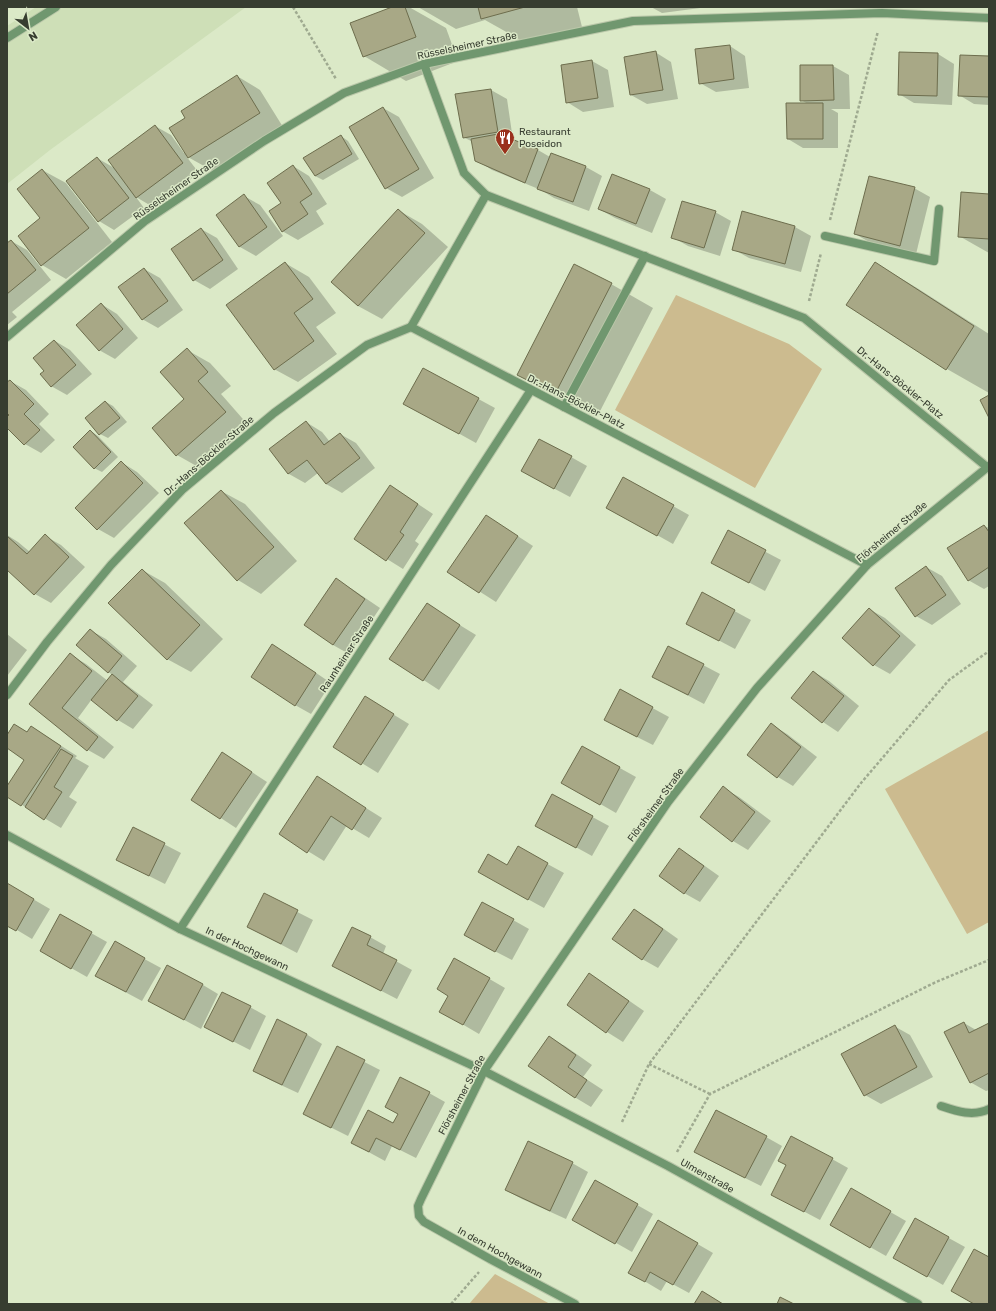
<svg xmlns="http://www.w3.org/2000/svg" width="996" height="1311" font-family="Rubik,sans-serif">
<style>
.built{fill:#cedfb7}
.green{fill:#ccbb8f}
.shadow{fill:#0003}
.building{fill:#a8a886;stroke:#6d6d4d}
.lines{fill:none;stroke-linecap:round;stroke-linejoin:round}
.service-casing{stroke:#bac7a9;stroke-width:10}
.minor-casing{stroke:#bac7a9;stroke-width:10}
.path{stroke:#9faa90;stroke-width:2.5;stroke-dasharray:3 2;stroke-linecap:butt}
.service{stroke:#70976f;stroke-width:8}
.minor{stroke:#70976f;stroke-width:8}
.labels{text-anchor:middle;dominant-baseline:central;stroke-width:3;stroke-linejoin:round;paint-order:stroke}
.street-label{font-size:10px;fill:#373d30;stroke:#dbe9c7}
.poi-label{font-size:10px;fill:#373d30;stroke:#dbe9c7;text-anchor:start}
</style>
<rect width="100%" height="100%" fill="#dbe9c7"/>
<polygon class="built" points="36,7 246,7 50,150 7,184 7,26"/>
<g class="green">
<polygon points="676,295 789,344 822,369 755,488 615,410"/>
<polygon points="989,730 989,922 967,934 885,789"/>
<polygon points="495,1274 550,1304 469,1304"/>
</g>
<g class="shadow">
<polygon points="395,7 409,7 446,28 458,61 406,81 364,56"/>
<polygon points="418,7 577,7 582,27 524,42 485,20 456,29"/>
<polygon points="651,7 708,7 662,13"/>
<polygon points="730,46 745,56 749,88 716,92 700,83"/>
<polygon points="655,52 671,62 678,99 647,104 631,95 625,58"/>
<polygon points="938,54 954,64 952,105 914,103 899,94"/>
<polygon points="989,57 989,105 974,104 959,95"/>
<polygon points="592,61 608,70 614,107 583,112 567,102 562,66"/>
<polygon points="801,66 833,66 849,75 850,109 831,109 838,113 838,148 803,148 788,139 808,104 801,100"/>
<polygon points="237,76 260,90 283,127 213,171 186,156 199,173 153,207 136,197 144,208 114,230 99,221 97,158 116,169 155,126 171,135 184,153 185,152 187,118"/>
<polygon points="491,90 507,99 513,140 538,150 550,157 551,154 586,167 602,176 589,211 554,198 541,190 492,170 476,160 473,142 463,137"/>
<polygon points="383,108 399,117 434,178 402,197 386,188"/>
<polygon points="341,136 348,141 359,159 323,180 315,176"/>
<polygon points="293,166 309,176 327,204 316,211 324,224 298,240 282,231 282,204"/>
<polygon points="42,170 66,183 112,242 66,279 42,265"/>
<polygon points="612,175 650,190 666,199 652,233 615,218 599,209"/>
<polygon points="914,188 930,197 916,254 871,243 855,234"/>
<polygon points="989,195 989,253 959,236"/>
<polygon points="244,196 260,205 283,236 256,256 240,247 217,215"/>
<polygon points="398,210 422,224 448,247 382,319 358,306 332,282"/>
<polygon points="715,212 731,221 720,256 688,246 672,237"/>
<polygon points="743,213 795,227 811,236 801,272 749,258 733,249"/>
<polygon points="201,229 217,238 238,269 210,289 194,280"/>
<polygon points="11,241 27,250 51,280 12,312 17,317 7,325 7,244"/>
<polygon points="285,263 309,277 336,313 316,327 337,354 298,382 274,369"/>
<polygon points="875,263 917,288 989,334 989,393 947,369"/>
<polygon points="144,269 160,278 183,310 158,328 142,319"/>
<polygon points="611,284 653,308 597,417 560,399 518,374"/>
<polygon points="101,304 117,314 138,338 115,359 99,350"/>
<polygon points="55,341 70,350 92,374 67,395 51,386 45,371"/>
<polygon points="187,350 210,363 231,386 221,394 249,426 200,468 177,455 186,400"/>
<polygon points="423,369 495,408 476,443 420,412"/>
<polygon points="10,381 26,390 49,414 39,424 55,440 41,453 25,444 7,426 7,418 10,415 7,412 7,384"/>
<polygon points="106,402 113,406 127,422 108,438 100,434"/>
<polygon points="306,422 322,432 330,442 340,434 356,443 375,468 342,493 326,484 318,473 305,483 289,474 271,450"/>
<polygon points="91,431 98,436 118,457 102,472 94,468"/>
<polygon points="571,457 587,466 570,497 538,480"/>
<polygon points="121,462 137,472 159,493 114,538 98,529"/>
<polygon points="623,478 689,515 673,544 623,516"/>
<polygon points="221,491 245,504 297,561 261,594 238,580 185,523"/>
<polygon points="406,496 433,514 415,541 419,544 403,569 355,539"/>
<polygon points="487,516 533,546 496,602 449,572"/>
<polygon points="984,526 989,528 989,586 984,589 968,580"/>
<polygon points="728,532 781,560 765,591 728,571"/>
<polygon points="7,535 18,542 30,552 45,536 61,545 85,567 51,603 35,594 7,569"/>
<polygon points="926,567 942,576 961,604 932,625 916,616"/>
<polygon points="142,570 165,583 223,639 191,672 167,659"/>
<polygon points="336,580 352,589 380,608 349,654 333,645"/>
<polygon points="703,594 751,620 735,649 703,632"/>
<polygon points="427,605 476,635 439,690 391,659"/>
<polygon points="869,609 885,618 916,645 890,674 874,665"/>
<polygon points="90,630 106,639 137,666 123,682 153,705 133,729 118,720 92,699 78,718 114,747 104,759 88,750 31,704 71,655 86,664 108,681 113,675 108,672"/>
<polygon points="7,634 27,650 7,676"/>
<polygon points="669,647 720,674 704,704 653,677"/>
<polygon points="288,654 331,683 311,714 295,705"/>
<polygon points="814,672 829,681 859,706 838,732 823,722 792,698"/>
<polygon points="621,691 669,717 653,745 621,729"/>
<polygon points="381,707 409,724 378,773 334,746"/>
<polygon points="15,725 28,733 32,727 77,756 75,758 89,766 69,797 77,802 61,828 7,796 7,788 26,760 7,747 7,737"/>
<polygon points="772,725 787,734 817,757 793,786 778,777"/>
<polygon points="582,747 636,777 616,813 562,782"/>
<polygon points="238,763 267,782 236,828 192,799"/>
<polygon points="318,778 382,818 369,838 347,825 324,861 280,834"/>
<polygon points="723,788 739,797 771,821 748,850 733,841"/>
<polygon points="552,795 609,826 592,856 552,834"/>
<polygon points="133,828 181,853 165,884 133,868"/>
<polygon points="518,848 564,873 544,908 495,881 508,866"/>
<polygon points="679,850 695,859 719,876 700,902 684,893"/>
<polygon points="7,884 50,909 32,939 7,924"/>
<polygon points="264,895 313,920 297,953 248,927"/>
<polygon points="634,910 650,919 678,939 658,968 642,959"/>
<polygon points="513,920 529,929 512,960 481,944"/>
<polygon points="91,933 107,942 87,977 57,960"/>
<polygon points="370,937 386,946 383,954 412,970 397,999 333,966"/>
<polygon points="115,943 161,968 142,1001 112,985"/>
<polygon points="455,959 505,988 479,1034 440,1011 449,996"/>
<polygon points="589,975 605,984 644,1011 623,1042 607,1032 568,1005"/>
<polygon points="203,985 218,994 201,1029 149,1001"/>
<polygon points="250,1007 266,1016 250,1050 205,1027"/>
<polygon points="964,1023 976,1030 989,1024 989,1090 986,1091 970,1082"/>
<polygon points="894,1026 910,1035 933,1077 881,1104 865,1095"/>
<polygon points="306,1034 322,1044 298,1093 270,1080 254,1071"/>
<polygon points="549,1037 565,1046 592,1065 583,1077 603,1090 591,1107 576,1098 529,1066"/>
<polygon points="337,1048 380,1070 348,1136 304,1114"/>
<polygon points="429,1093 445,1102 416,1158 392,1146 385,1161 352,1143 394,1124"/>
<polygon points="766,1137 782,1146 761,1186 711,1161"/>
<polygon points="832,1159 848,1168 820,1220 788,1203"/>
<polygon points="572,1163 588,1172 566,1219 522,1199 506,1190"/>
<polygon points="595,1181 653,1214 632,1252 574,1219"/>
<polygon points="852,1190 906,1221 886,1256 831,1225"/>
<polygon points="916,1220 965,1247 943,1285 894,1257"/>
<polygon points="658,1221 713,1253 689,1293 667,1281 661,1291 629,1272"/>
</g>
<g class="building">
<polygon points="392,7 405,7 416,37 363,57 350,23"/>
<polygon points="478,7 525,7 481,19"/>
<polygon points="730,45 734,79 699,84 695,49"/>
<polygon points="656,51 663,90 630,95 624,57"/>
<polygon points="899,52 938,53 937,96 898,95"/>
<polygon points="960,55 989,56 989,97 958,96"/>
<polygon points="592,60 598,98 566,103 561,65"/>
<polygon points="800,65 833,65 834,100 800,101"/>
<polygon points="237,75 260,113 188,158 169,128 185,118 181,111"/>
<polygon points="491,89 498,132 463,138 455,94"/>
<polygon points="786,103 823,103 823,139 787,139"/>
<polygon points="383,107 419,169 385,189 349,127"/>
<polygon points="155,125 183,163 136,198 108,160"/>
<polygon points="498,134 538,149 525,183 475,161 471,139"/>
<polygon points="341,135 352,154 315,176 303,158"/>
<polygon points="551,153 586,166 573,202 537,189"/>
<polygon points="97,157 129,198 98,222 66,181"/>
<polygon points="293,165 312,194 300,202 308,214 282,232 269,211 281,203 267,183"/>
<polygon points="42,169 89,228 41,266 18,236 40,218 17,189"/>
<polygon points="612,174 650,189 636,224 598,209"/>
<polygon points="869,176 915,187 900,246 854,234"/>
<polygon points="961,192 989,194 989,239 958,237"/>
<polygon points="244,194 267,227 239,247 216,215"/>
<polygon points="682,201 716,211 704,248 671,238"/>
<polygon points="398,209 425,233 358,306 331,282"/>
<polygon points="742,211 795,226 785,264 732,250"/>
<polygon points="201,228 223,260 193,281 171,249"/>
<polygon points="11,240 36,270 7,294 7,243"/>
<polygon points="285,262 313,299 294,313 314,341 274,370 226,305"/>
<polygon points="875,262 974,326 946,370 846,305"/>
<polygon points="574,264 612,283 555,394 517,375"/>
<polygon points="144,268 168,301 142,320 118,287"/>
<polygon points="101,303 123,329 99,351 76,325"/>
<polygon points="54,340 76,365 51,387 40,374 44,371 33,358"/>
<polygon points="187,348 208,372 198,381 226,412 176,456 152,428 184,399 160,372"/>
<polygon points="423,368 479,398 459,434 403,404"/>
<polygon points="10,380 34,404 24,414 40,430 24,445 7,428 7,417 9,415 7,413 7,382"/>
<polygon points="989,395 989,418 980,400"/>
<polygon points="105,401 120,418 99,435 85,418"/>
<polygon points="306,421 324,445 340,433 360,458 326,484 307,460 288,474 269,449"/>
<polygon points="90,430 111,452 94,469 73,447"/>
<polygon points="539,439 572,456 554,489 521,471"/>
<polygon points="121,461 143,483 97,530 75,508"/>
<polygon points="623,477 674,505 657,536 606,508"/>
<polygon points="390,485 418,504 400,532 404,535 386,561 354,539"/>
<polygon points="221,490 274,547 237,581 184,523"/>
<polygon points="486,515 518,536 479,593 447,572"/>
<polygon points="984,525 989,532 989,567 968,581 947,548"/>
<polygon points="728,530 766,550 749,583 711,563"/>
<polygon points="45,534 69,557 34,595 7,570 7,536 27,554"/>
<polygon points="926,566 946,595 915,617 895,588"/>
<polygon points="142,569 200,625 167,660 108,603"/>
<polygon points="336,578 365,599 333,645 304,625"/>
<polygon points="702,592 735,610 719,641 686,624"/>
<polygon points="427,603 460,625 423,681 389,659"/>
<polygon points="869,608 900,636 873,666 842,638"/>
<polygon points="90,629 122,656 108,673 76,645"/>
<polygon points="272,644 316,673 295,706 251,677"/>
<polygon points="668,646 704,664 688,695 652,677"/>
<polygon points="70,653 92,671 62,708 98,737 87,751 29,704"/>
<polygon points="813,671 844,696 822,723 791,698"/>
<polygon points="112,674 138,696 117,721 91,700"/>
<polygon points="620,689 653,707 637,737 604,720"/>
<polygon points="365,696 394,714 361,765 333,747"/>
<polygon points="771,723 801,747 777,778 747,755"/>
<polygon points="14,724 27,732 31,726 61,746 21,806 7,797 7,786 24,760 7,748 7,735"/>
<polygon points="582,746 620,767 600,805 561,783"/>
<polygon points="61,749 73,756 54,787 62,792 44,820 25,807"/>
<polygon points="222,752 252,772 220,819 191,800"/>
<polygon points="317,776 366,808 352,830 331,816 307,853 279,834"/>
<polygon points="723,786 755,812 732,842 700,817"/>
<polygon points="552,794 593,816 576,848 535,826"/>
<polygon points="133,827 165,843 149,876 116,860"/>
<polygon points="518,846 548,863 528,900 478,872 488,854 507,865"/>
<polygon points="679,848 704,866 684,894 659,876"/>
<polygon points="7,883 34,899 16,931 7,926"/>
<polygon points="264,893 298,910 281,944 247,927"/>
<polygon points="482,902 514,919 495,952 464,935"/>
<polygon points="634,909 663,929 642,960 612,939"/>
<polygon points="60,914 92,932 71,969 40,951"/>
<polygon points="352,927 371,936 367,945 397,960 381,991 332,966"/>
<polygon points="115,941 145,958 126,992 95,976"/>
<polygon points="454,958 490,978 463,1025 439,1012 448,996 437,989"/>
<polygon points="167,965 203,984 184,1020 148,1001"/>
<polygon points="589,973 629,1001 606,1033 567,1005"/>
<polygon points="222,992 251,1006 233,1042 204,1027"/>
<polygon points="277,1019 307,1034 282,1085 253,1071"/>
<polygon points="964,1022 969,1033 989,1023 989,1073 970,1083 944,1032"/>
<polygon points="895,1025 917,1067 864,1096 841,1054"/>
<polygon points="549,1036 576,1055 568,1067 587,1080 575,1098 528,1066"/>
<polygon points="337,1046 365,1060 331,1128 303,1114"/>
<polygon points="400,1077 430,1092 400,1150 376,1138 369,1152 351,1143 368,1110 393,1123 398,1114 385,1107"/>
<polygon points="716,1110 767,1136 745,1178 694,1152"/>
<polygon points="791,1136 833,1158 804,1212 771,1195 786,1165 778,1161"/>
<polygon points="528,1141 573,1162 550,1211 505,1190"/>
<polygon points="595,1180 638,1204 615,1244 572,1220"/>
<polygon points="851,1188 891,1211 870,1248 830,1225"/>
<polygon points="915,1218 949,1237 927,1277 893,1258"/>
<polygon points="658,1220 698,1243 673,1285 650,1272 645,1282 628,1273"/>
<polygon points="974,1249 989,1257 989,1304 974,1304 951,1291"/>
<polygon points="702,1291 723,1304 694,1304"/>
<polygon points="780,1297 794,1304 777,1304"/>
</g>
<g class="lines">
<defs>
<g id="service">
<polyline points="7,38 56,7"/>
<polyline points="825,236 934,261 939,209"/>
<polyline points="564,407 645,256"/>
</g>
<g id="minor">
<polyline points="424,64 464,173 486,195 804,318 987,467"/>
<polyline points="411,327 867,565"/>
<polyline points="411,327 486,195"/>
<polyline points="7,337 145,221 264,141 344,93 424,64 633,21 882,13 989,18"/>
<polyline points="7,695 47,642 111,565 182,490 274,413 367,345 411,327"/>
<polyline points="7,835 180,929 484,1071 668,1166 918,1304"/>
<polyline points="180,929 531,390"/>
<path d="M941,1106C956,1111 973,1117 989,1109"/>
<polyline points="575,1304 490,1259 424,1222 419,1216 418,1206 421,1199 484,1071 668,802 757,688 867,565 989,466"/>
</g>
</defs>
<use href="#service" class="service-casing"/>
<use href="#minor" class="minor-casing"/>
<g class="path">
<polyline points="293,7 336,79"/>
<polyline points="830,220 878,31"/>
<polyline points="809,301 821,253"/>
<polyline points="649,1064 710,1094"/>
<polyline points="622,1122 649,1064 861,783 949,680 989,651"/>
<polyline points="677,1152 710,1094 936,982 989,960"/>
<polyline points="451,1304 479,1272"/>
</g>
<use href="#service" class="service"/>
<use href="#minor" class="minor"/>
</g>
<defs>
<symbol id="restaurant-pin" viewBox="-11 -11 22 30"><path d="M0 17L-7.5 6A9.5 9.5 0 1 1 7.5 6Z" fill="#9a311c" stroke="#dbe9c7"/><path d="M-5-6h1v4h1v-4h1v4h1v-4h1v5L-1.5 .5V6h-2V.5L-5-1ZM5-6V6H3V1.5H1.5Q1.5-4 5-6Z" fill="#fff"/></symbol>
</defs>
<g fill-rule="evenodd">
<use href="#restaurant-pin" x="494" y="127" width="22" height="30"/>
</g>
<g class="labels">
<g class="street-label">
<text transform="translate(467 46) rotate(-12)">Rüsselsheimer Straße</text>
<text transform="translate(176 189) rotate(-35)">Rüsselsheimer Straße</text>
<text transform="translate(900 383) rotate(39)">Dr.-Hans-Böckler-Platz</text>
<text transform="translate(576 402) rotate(27)">Dr.-Hans-Böckler-Platz</text>
<text transform="translate(209 456) rotate(-41)">Dr.-Hans-Böckler-Straße</text>
<text transform="translate(892 532) rotate(-40)">Flörsheimer Straße</text>
<text transform="translate(347 654) rotate(-57)">Raunheimer Straße</text>
<text transform="translate(656 805) rotate(-54)">Flörsheimer Straße</text>
<text transform="translate(247 949) rotate(25)">In der Hochgewann</text>
<text transform="translate(462 1095) rotate(-62)">Flörsheimer Straße</text>
<text transform="translate(707 1176) rotate(29)">Ulmenstraße</text>
<text transform="translate(500 1253) rotate(29)">In dem Hochgewann</text>
</g>
<g class="poi-label">
<text x="519" y="132">Restaurant<tspan x="519" dy="12">Poseidon</tspan></text>
</g>
</g>
<rect width="996" height="1311" fill="none" stroke="#373d30" stroke-width="16"/>
<g transform="translate(28 28) rotate(149)" stroke="#dbe9c7" stroke-width="3" paint-order="stroke">
<path d="M0-3L7 15L0 10L-7 15Z" fill="#373d30"/>
<text y="-6" font-size="11" font-weight="bold" text-anchor="middle" fill="#373d30">N</text>
</g>
</svg>
